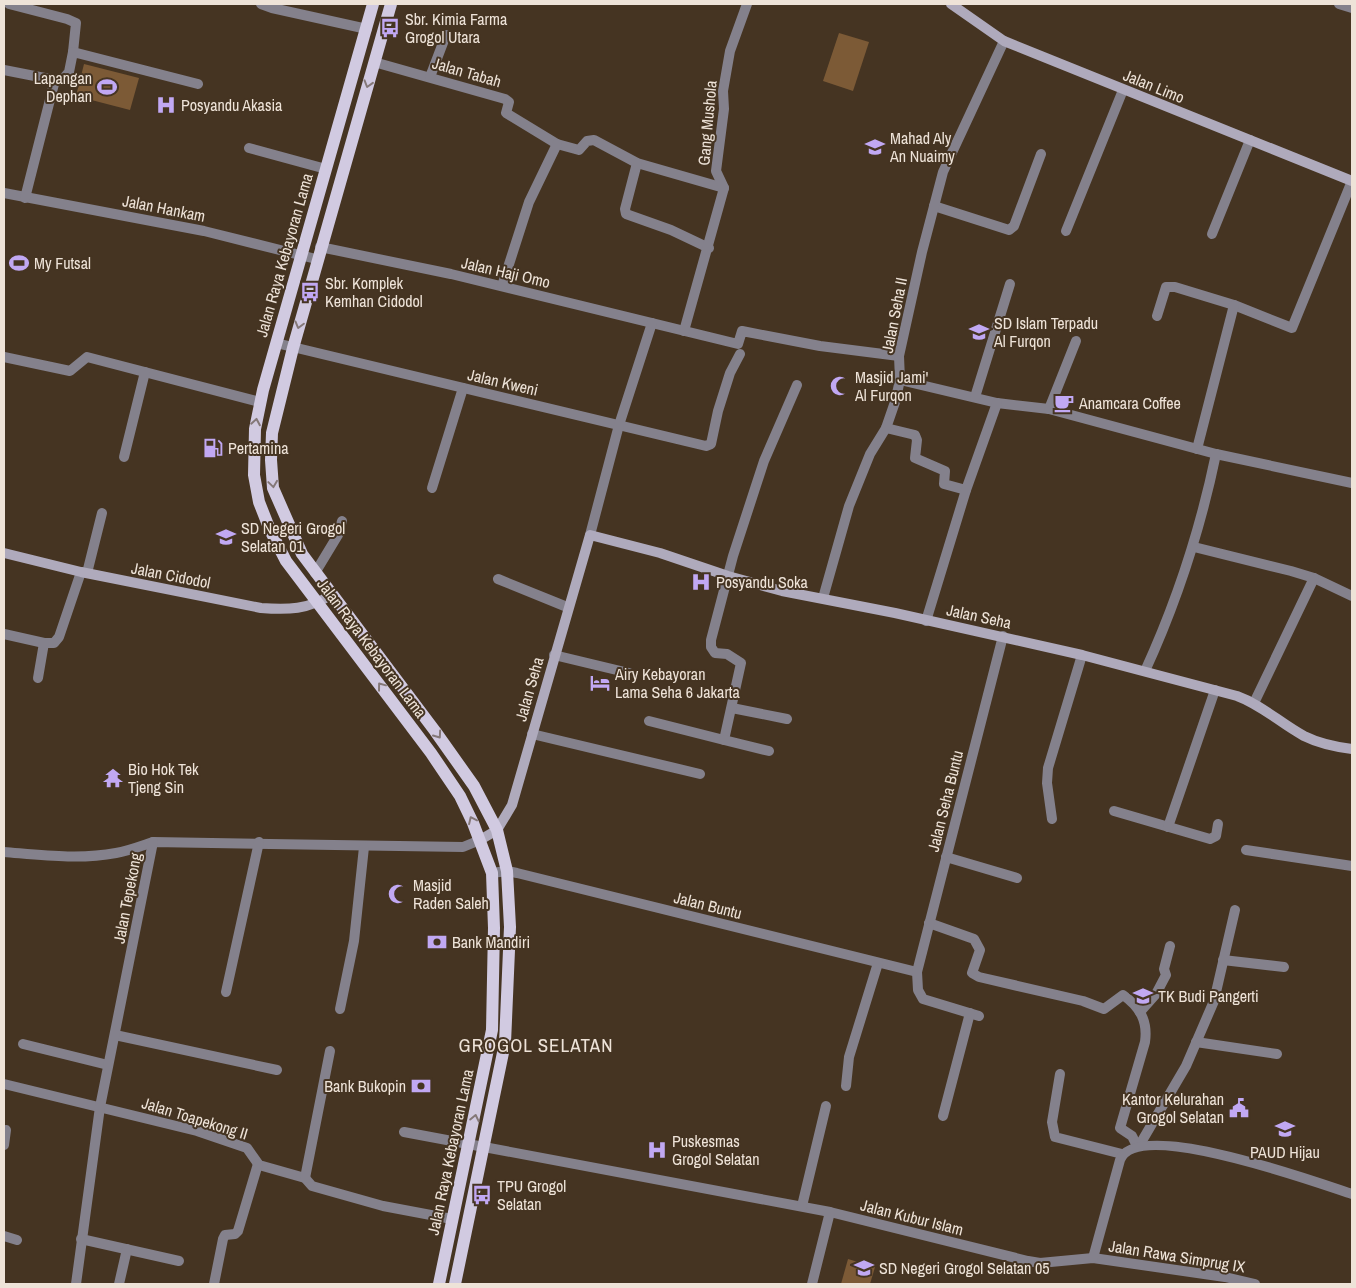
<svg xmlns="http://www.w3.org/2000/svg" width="1356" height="1288" font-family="'Archivo Narrow',sans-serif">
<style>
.green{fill:#7c5a36}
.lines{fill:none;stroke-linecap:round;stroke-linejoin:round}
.street{stroke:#84818c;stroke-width:10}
.secondary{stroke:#afaabc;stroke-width:10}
.primary{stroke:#d1cae1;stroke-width:12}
.oneway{stroke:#847878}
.labels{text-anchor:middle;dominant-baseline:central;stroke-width:4;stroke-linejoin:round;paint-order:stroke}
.poi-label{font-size:16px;fill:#eee3d8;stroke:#453422;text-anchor:start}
.street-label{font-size:16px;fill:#eee3d8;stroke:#453422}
.quarter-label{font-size:19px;letter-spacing:1px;fill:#eee3d8;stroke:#453422}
</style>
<rect width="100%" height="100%" fill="#453422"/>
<g class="green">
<polygon points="839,33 869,42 853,91 823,81"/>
<polygon points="84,64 139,78 130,110 76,96"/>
<polygon points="848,1259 875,1267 870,1284 841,1284"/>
</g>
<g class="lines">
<g class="street">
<polyline points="9,4 67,19 76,23 73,52"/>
<polyline points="261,4 272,8 367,29"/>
<polyline points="1339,4 1352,8"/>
<polyline points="374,62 505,99 509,102 506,113 557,144 579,150 587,141 594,140 637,163 724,188"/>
<polyline points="4,70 55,80 63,79 69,72 73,52 198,84"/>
<polyline points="430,77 446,35"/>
<polyline points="249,148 326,169"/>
<polyline points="637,163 625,209 626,214 671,230 709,248"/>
<polyline points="4,193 204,231 316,259"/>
<polyline points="25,198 55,80"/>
<polyline points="934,206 1009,230 1014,226 1041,154"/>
<polyline points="1066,231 1123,90"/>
<polyline points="1212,234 1250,140"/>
<polyline points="320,247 451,274 738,344 742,331 820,346 899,356"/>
<polyline points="502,286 529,202 557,144"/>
<polyline points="1157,316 1166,287 1175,287 1234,305 1292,328 1352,181"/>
<polyline points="684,331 724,188 716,171 724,109 723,91 730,51 747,4"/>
<polyline points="276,343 706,446 711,444 718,411 730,373 740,354"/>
<polyline points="4,357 70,371 87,357 260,402"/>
<polyline points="900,380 997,403 1049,409 1216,454 1352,483"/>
<polyline points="975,397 1010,284"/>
<polyline points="1049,409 1076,341"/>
<polyline points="886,428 915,435 917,440 915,458 945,471 944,484 966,490"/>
<polyline points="1197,449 1234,305"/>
<polyline points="124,457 145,372"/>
<polyline points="432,488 463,388"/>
<polyline points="590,535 619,425 652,323"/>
<polyline points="1194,547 1291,571 1314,578 1352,596"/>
<polyline points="87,573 102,513"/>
<polyline points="315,573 338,535 342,521"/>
<polyline points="498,579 567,607"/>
<polyline points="823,598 849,506 870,454 886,428 895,402 900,380 899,356 922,252 943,172 1004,41"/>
<polyline points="926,621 966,490 997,403"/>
<polyline points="4,634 44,643"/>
<polyline points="554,655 629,673"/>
<path d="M1145,671C1178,599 1200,531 1216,454"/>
<polyline points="38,678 44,643 54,643 59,637 81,572"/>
<polyline points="1254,703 1314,578"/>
<polyline points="732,708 787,719"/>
<polyline points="649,721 724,740 741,663 727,654 715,653 711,647 711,640 733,556 764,461 797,385"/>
<polyline points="532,734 700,774"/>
<polyline points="724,740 769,751"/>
<polyline points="1114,811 1210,839 1216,836 1218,824"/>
<polyline points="1052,819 1047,783 1048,768 1082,655"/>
<polyline points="1168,827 1215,690"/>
<polyline points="1246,850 1352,866"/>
<path d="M4,852C41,855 79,860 116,853C128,851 141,846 153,842L463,847L480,840"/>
<polyline points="946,857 1017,878"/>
<polyline points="492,873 507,871 517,873 917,972"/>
<path d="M929,923L974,939L980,950L972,973L979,977L1083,1001L1104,1009L1123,995C1140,1007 1148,1021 1145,1042L1120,1128L1132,1136L1137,1146"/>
<polyline points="1223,960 1284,967"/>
<polyline points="226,992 259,842"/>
<polyline points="340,1009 354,941 364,847"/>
<polyline points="1140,1012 1156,994 1166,975 1164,969 1170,946"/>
<polyline points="979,1016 923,999 918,990 917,972 1003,636"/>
<polyline points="115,1035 277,1070"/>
<polyline points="1196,1042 1277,1054"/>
<polyline points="23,1044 108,1065"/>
<polyline points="1060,1074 1052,1122 1055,1137 1122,1154"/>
<polyline points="4,1084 197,1131 247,1148 259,1165 305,1178 312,1186 383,1206 452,1219"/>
<polyline points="846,1086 849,1057 878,963"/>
<polyline points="943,1116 970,1013"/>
<polyline points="404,1132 830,1212 1028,1261 1040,1263 1093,1258 1225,1277 1255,1284"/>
<polyline points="4,1145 6,1130"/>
<polyline points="1139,1146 1186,1066 1214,1001 1235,910"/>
<polyline points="305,1178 330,1051"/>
<polyline points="802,1206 826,1106"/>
<polyline points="4,1236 17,1240"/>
<polyline points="81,1239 179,1261"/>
<path d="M1093,1258L1120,1160C1137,1117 1318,1183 1352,1194"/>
<polyline points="76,1284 100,1107 153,842"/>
<polyline points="119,1284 127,1249"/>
<polyline points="214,1284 223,1239 225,1235 235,1234 238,1231 258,1164"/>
<polyline points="812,1284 830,1212"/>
</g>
<g class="secondary">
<polyline points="951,4 1004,41 1352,181"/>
<path d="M4,553L81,572L261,608C287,610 309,610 332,594"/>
<path d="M480,840L497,830L512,805L590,535L660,553L728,576L782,591L895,613L1082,655L1237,696C1262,705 1280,723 1304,736C1318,743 1336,747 1352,749"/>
</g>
<g class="primary">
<polyline points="373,4 263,390 255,429 254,475 259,502 270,530 286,561 431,753 460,796 473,823 492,873 494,928 492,1030 439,1284"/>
<polyline points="391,4 293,348 272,433 271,460 273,488 302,554 435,731 474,786 497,830 507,871 510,927 505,1043 455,1284"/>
</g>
</g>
<defs><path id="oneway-chevron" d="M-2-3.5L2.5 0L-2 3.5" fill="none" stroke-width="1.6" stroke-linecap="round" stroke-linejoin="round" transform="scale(1.25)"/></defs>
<g class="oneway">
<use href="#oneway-chevron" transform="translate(368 84) rotate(107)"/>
<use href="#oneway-chevron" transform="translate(299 325) rotate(105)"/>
<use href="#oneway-chevron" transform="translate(256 422) rotate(-80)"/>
<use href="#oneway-chevron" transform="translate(273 484) rotate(82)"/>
<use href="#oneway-chevron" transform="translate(381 686) rotate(-127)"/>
<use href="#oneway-chevron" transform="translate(438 735) rotate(55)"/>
<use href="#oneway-chevron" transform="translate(472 820) rotate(-115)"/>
<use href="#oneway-chevron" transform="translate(475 1118) rotate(-78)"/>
</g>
<defs>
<symbol id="bus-bare" viewBox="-9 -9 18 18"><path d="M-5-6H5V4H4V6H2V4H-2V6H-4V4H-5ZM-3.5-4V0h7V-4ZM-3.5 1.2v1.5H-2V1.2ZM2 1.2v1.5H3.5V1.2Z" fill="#c1a8f3" stroke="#453422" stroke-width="2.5" paint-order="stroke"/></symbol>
<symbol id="stadium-bare" viewBox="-9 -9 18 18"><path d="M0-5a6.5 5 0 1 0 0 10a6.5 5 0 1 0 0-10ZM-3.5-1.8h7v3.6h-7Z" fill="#c1a8f3" stroke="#453422" stroke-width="2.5" paint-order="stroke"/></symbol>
<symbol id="hospital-bare" viewBox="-9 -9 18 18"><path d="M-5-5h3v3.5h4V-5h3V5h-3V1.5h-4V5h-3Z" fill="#c1a8f3" stroke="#453422" stroke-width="2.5" paint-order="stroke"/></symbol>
<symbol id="university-bare" viewBox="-9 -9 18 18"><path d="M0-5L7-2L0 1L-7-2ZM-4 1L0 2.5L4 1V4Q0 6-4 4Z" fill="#c1a8f3" stroke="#453422" stroke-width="2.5" paint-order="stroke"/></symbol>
<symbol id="school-bare" viewBox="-9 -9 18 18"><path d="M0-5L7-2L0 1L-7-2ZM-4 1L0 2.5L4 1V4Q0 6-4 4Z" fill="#c1a8f3" stroke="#453422" stroke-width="2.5" paint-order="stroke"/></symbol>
<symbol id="mosque-bare" viewBox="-9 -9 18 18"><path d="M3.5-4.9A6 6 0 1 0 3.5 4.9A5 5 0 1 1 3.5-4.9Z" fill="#c1a8f3" stroke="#453422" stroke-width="2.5" paint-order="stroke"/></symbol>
<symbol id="cafe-bare" viewBox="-9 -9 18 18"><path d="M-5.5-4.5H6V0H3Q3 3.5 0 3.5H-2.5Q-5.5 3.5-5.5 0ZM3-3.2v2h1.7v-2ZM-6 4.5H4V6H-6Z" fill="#c1a8f3" stroke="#453422" stroke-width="2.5" paint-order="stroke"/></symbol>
<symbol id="fuel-bare" viewBox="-9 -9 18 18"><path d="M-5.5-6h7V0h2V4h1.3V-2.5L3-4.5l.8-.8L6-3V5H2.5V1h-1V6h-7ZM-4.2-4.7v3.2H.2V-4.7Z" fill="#c1a8f3" stroke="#453422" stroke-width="2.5" paint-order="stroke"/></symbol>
<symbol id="hotel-bare" viewBox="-9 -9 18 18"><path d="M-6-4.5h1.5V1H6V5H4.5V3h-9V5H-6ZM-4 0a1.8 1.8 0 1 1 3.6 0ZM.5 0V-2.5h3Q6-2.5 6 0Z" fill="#c1a8f3" stroke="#453422" stroke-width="2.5" paint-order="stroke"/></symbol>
<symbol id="temple-bare" viewBox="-9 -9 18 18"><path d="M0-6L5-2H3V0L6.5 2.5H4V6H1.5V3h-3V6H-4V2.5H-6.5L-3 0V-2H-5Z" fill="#c1a8f3" stroke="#453422" stroke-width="2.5" paint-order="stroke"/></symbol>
<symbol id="bank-bare" viewBox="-9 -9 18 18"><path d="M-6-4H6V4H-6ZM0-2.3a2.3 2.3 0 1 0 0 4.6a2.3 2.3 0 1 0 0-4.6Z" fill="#c1a8f3" stroke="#453422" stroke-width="2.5" paint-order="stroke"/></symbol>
<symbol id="civic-bare" viewBox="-9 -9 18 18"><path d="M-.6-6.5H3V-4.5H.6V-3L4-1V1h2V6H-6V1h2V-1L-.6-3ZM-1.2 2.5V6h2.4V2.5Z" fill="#c1a8f3" stroke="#453422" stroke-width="2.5" paint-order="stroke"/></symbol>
</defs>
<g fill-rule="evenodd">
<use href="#bus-bare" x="376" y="14" width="28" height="28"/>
<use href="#stadium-bare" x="93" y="73" width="28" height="28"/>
<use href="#hospital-bare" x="152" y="91" width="28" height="28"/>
<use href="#university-bare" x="861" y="133" width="28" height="28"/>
<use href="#stadium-bare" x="5" y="249" width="28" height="28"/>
<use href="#bus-bare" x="296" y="278" width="28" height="28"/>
<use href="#school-bare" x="965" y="318" width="28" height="28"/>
<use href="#mosque-bare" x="826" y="372" width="28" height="28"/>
<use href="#cafe-bare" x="1050" y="389" width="28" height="28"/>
<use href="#fuel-bare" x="199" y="434" width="28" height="28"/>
<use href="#school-bare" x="212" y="523" width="28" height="28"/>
<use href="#hospital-bare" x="687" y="568" width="28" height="28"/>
<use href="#hotel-bare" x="586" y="669" width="28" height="28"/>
<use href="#temple-bare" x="99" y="764" width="28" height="28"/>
<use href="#mosque-bare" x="384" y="880" width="28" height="28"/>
<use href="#bank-bare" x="423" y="928" width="28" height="28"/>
<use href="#school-bare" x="1129" y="982" width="28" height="28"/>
<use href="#bank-bare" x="407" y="1072" width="28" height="28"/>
<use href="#civic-bare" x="1225" y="1094" width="28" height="28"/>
<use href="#school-bare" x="1271" y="1115" width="28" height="28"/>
<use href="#hospital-bare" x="643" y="1136" width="28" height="28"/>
<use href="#bus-bare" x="468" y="1181" width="28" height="28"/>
<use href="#school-bare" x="850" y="1254" width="28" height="28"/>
</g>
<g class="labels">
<g class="poi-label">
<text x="405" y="19">Sbr. Kimia Farma<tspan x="405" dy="18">Grogol Utara</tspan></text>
<text x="92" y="78" text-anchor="end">Lapangan<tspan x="92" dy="18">Dephan</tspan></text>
<text x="181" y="105">Posyandu Akasia</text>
<text x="890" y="138">Mahad Aly<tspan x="890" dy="18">An Nuaimy</tspan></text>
<text x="34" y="263">My Futsal</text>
<text x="325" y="283">Sbr. Komplek<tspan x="325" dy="18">Kemhan Cidodol</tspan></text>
<text x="994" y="323">SD Islam Terpadu<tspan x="994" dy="18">Al Furqon</tspan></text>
<text x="855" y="377">Masjid Jami'<tspan x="855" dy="18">Al Furqon</tspan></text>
<text x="1079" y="403">Anamcara Coffee</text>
<text x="228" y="448">Pertamina</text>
<text x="241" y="528">SD Negeri Grogol<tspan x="241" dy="18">Selatan 01</tspan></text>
<text x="716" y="582">Posyandu Soka</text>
<text x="615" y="674">Airy Kebayoran<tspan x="615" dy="18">Lama Seha 6 Jakarta</tspan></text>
<text x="128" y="769">Bio Hok Tek<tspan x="128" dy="18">Tjeng Sin</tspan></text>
<text x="413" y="885">Masjid<tspan x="413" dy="18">Raden Saleh</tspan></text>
<text x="452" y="942">Bank Mandiri</text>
<text x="1158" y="996">TK Budi Pangerti</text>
<text x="406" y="1086" text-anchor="end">Bank Bukopin</text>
<text x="1224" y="1099" text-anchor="end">Kantor Kelurahan<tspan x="1224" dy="18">Grogol Selatan</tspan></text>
<text x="672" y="1141">Puskesmas<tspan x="672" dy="18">Grogol Selatan</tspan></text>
<text x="1285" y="1152" text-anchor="middle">PAUD Hijau</text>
<text x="497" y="1186">TPU Grogol<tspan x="497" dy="18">Selatan</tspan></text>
<text x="879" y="1268">SD Negeri Grogol Selatan 05</text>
</g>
<g class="street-label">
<text transform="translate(467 72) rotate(16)">Jalan Tabah</text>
<text transform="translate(1154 86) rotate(22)">Jalan Limo</text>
<text transform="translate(707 123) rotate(-85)">Gang Mushola</text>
<text transform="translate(164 208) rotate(11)">Jalan Hankam</text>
<text transform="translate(284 255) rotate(-74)">Jalan Raya Kebayoran Lama</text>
<text transform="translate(506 272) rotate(13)">Jalan Haji Omo</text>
<text transform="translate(894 315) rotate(-79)">Jalan Seha II</text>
<text transform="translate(503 382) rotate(13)">Jalan Kweni</text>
<text transform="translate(171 575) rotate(11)">Jalan Cidodol</text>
<text transform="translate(979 616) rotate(12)">Jalan Seha</text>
<text transform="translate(372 648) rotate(53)">Jalan Raya Kebayoran Lama</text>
<text transform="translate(529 689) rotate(-74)">Jalan Seha</text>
<text transform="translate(945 801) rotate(-76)">Jalan Seha Buntu</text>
<text transform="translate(127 898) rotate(-79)">Jalan Tepekong</text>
<text transform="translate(708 905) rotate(14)">Jalan Buntu</text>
<text transform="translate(195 1118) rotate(17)">Jalan Toapekong II</text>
<text transform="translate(450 1152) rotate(-78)">Jalan Raya Kebayoran Lama</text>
<text transform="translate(912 1217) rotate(14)">Jalan Kubur Islam</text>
<text transform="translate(1177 1256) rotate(9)">Jalan Rawa Simprug IX</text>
</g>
<g class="quarter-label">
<text x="536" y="1045">GROGOL SELATAN</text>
</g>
</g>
<rect width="1356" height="1288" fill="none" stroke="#eee3d8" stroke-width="10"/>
</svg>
